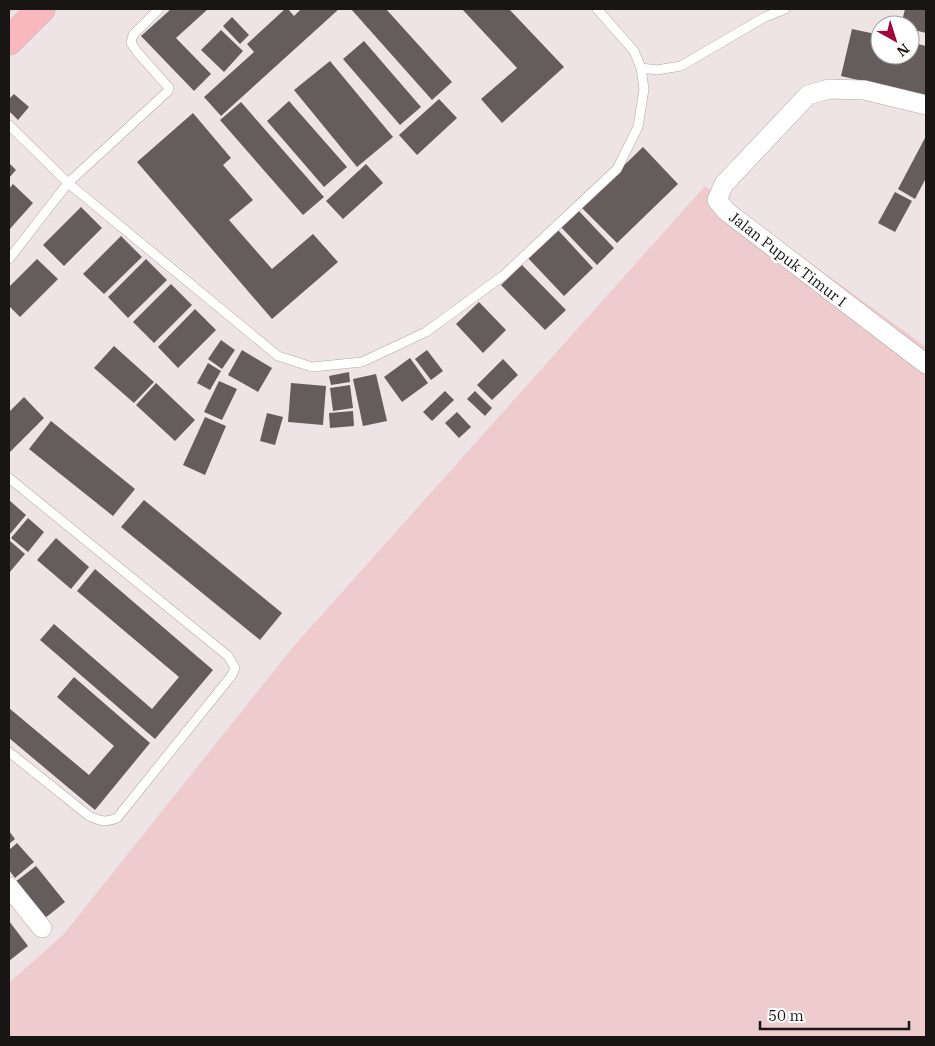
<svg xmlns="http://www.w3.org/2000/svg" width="935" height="1046" font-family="'IBM Plex Serif',serif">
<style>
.green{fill:#eecbcd}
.building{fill:#655c5c}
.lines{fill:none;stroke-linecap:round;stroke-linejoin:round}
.lane-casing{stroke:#b1a7a7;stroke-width:10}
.street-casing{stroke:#b1a7a7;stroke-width:20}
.highway-casing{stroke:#c3c2c2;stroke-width:29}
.lane{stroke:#fff;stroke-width:9}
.street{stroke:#fff;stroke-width:19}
.highway{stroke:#f7b9be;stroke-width:28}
.labels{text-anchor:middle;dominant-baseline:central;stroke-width:5;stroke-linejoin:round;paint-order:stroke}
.street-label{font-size:15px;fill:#191515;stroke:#fff}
</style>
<rect width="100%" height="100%" fill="#efe4e5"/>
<polygon class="green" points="705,186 926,347 926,1037 9,1037 9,983 63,935 293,647"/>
<g class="building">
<polygon points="171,9 208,9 176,38 211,74 194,91 141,36"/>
<polygon points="285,9 288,9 294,16 301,9 339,9 221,116 204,97 254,52 247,44"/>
<polygon points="351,9 386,9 452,82 432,100"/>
<polygon points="462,9 509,9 564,67 502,123 481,99 517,68"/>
<polygon points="905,9 926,9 926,33 910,29 910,25 901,25"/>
<polygon points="232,17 249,35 240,44 223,26"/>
<polygon points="852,29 880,35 880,55 910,55 910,42 926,46 926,96 841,76"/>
<polygon points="221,30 243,51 224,72 201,50"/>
<polygon points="364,41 421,107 400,125 343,59"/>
<polygon points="330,61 393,137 357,167 294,90"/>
<polygon points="14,94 29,107 18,120 9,111 9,99"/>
<polygon points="439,99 457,118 417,155 399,135"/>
<polygon points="289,101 347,167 324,187 267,121"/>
<polygon points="241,102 324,197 303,215 220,120"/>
<polygon points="193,113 231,158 223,165 253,200 229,220 272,269 313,234 338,262 272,319 137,162"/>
<polygon points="926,136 926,178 915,199 898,189"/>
<polygon points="643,147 678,184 617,243 581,207"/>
<polygon points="9,163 16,170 9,178"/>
<polygon points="366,164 383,183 343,219 326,201"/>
<polygon points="13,184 33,203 9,230 9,189"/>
<polygon points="895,192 912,201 895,232 878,223"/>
<polygon points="81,207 102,228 64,266 43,245"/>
<polygon points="577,209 614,248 597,265 560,226"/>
<polygon points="557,229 593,268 564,296 527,257"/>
<polygon points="121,236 142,257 104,294 83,274"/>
<polygon points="37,259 58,279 20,317 9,306 9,287"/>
<polygon points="146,259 167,280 128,318 108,297"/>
<polygon points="522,265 566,310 545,330 501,285"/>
<polygon points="171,284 192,305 154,343 133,322"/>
<polygon points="479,302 506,330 483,353 456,324"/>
<polygon points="195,309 216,330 178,368 158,347"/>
<polygon points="221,340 235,350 222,369 208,359"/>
<polygon points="114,346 154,382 134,403 94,368"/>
<polygon points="242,350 272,368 258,392 228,375"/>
<polygon points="427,350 443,371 431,380 415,359"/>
<polygon points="410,358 428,383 402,402 384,377"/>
<polygon points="503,359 518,375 492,400 477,385"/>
<polygon points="208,363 221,371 210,390 197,383"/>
<polygon points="349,372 350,382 331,385 329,376"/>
<polygon points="376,374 387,421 363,426 353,379"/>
<polygon points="219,381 237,389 222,420 204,412"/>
<polygon points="156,383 195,420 175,441 136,405"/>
<polygon points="291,383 326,386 323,425 288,422"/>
<polygon points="350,385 353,408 333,411 330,388"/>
<polygon points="445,391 454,400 432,421 423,412"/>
<polygon points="475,391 492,408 485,416 467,399"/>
<polygon points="24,397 44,418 9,453 9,412"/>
<polygon points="353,411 354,426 330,428 329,413"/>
<polygon points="457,412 471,427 459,438 445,423"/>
<polygon points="267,413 283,417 275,445 260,441"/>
<polygon points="205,417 226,426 205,475 183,465"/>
<polygon points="51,421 135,489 113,516 29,449"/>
<polygon points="9,500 26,515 10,534 9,533"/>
<polygon points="144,500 282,613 260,640 121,527"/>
<polygon points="28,518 44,532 28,552 11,538"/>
<polygon points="56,538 89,567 71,589 37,560"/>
<polygon points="9,540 25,554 9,573"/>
<polygon points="95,569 213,670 155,739 40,640 54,624 152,709 179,677 77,591"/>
<polygon points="74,677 150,743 95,810 9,738 9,708 89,775 114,746 57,697"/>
<polygon points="9,831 15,839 9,844"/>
<polygon points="17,843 34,862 15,878 9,870 9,850"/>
<polygon points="36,866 65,902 44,919 15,882"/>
<polygon points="9,921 28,946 9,961"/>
</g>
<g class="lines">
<defs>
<g id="lane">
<polyline points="641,68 657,70 681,66 765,17 785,9"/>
<polyline points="9,125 68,183 278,356 312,367 362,362 426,332 504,275 617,169 638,127 644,89 641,68 634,51 597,9"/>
<polyline points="9,259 68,183 168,91 169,88 138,53 131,43 133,35 159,9"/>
<path d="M9,478L228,656L235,668L232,675L117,818C106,823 100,821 89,816L9,752"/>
</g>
<g id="street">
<polyline points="926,105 864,90 829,89 808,95 724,184 717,200 726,211 926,364"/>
<polyline points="9,887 42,928"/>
</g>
<polyline id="highway" points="9,41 41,9"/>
</defs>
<use href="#lane" class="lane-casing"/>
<use href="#street" class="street-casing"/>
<use href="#highway" class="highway-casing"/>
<use href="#lane" class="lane"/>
<use href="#street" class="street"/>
<use href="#highway" class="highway"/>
</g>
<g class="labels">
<g class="street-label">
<text transform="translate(788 259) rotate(38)">Jalan Pupuk Timur I</text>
</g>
</g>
<rect width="935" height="1046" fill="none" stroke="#191515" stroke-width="20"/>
<g transform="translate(895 40) rotate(141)"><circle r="24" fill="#ffffff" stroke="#a3a1a1"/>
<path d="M0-4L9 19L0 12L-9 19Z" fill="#a20338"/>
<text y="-8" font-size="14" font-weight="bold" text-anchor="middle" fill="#191515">N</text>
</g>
<path d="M760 1021v8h149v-8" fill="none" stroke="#191515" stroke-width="2.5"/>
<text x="768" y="1021" font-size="15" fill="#191515" stroke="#ffffff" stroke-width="4" paint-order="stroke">50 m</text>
</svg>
